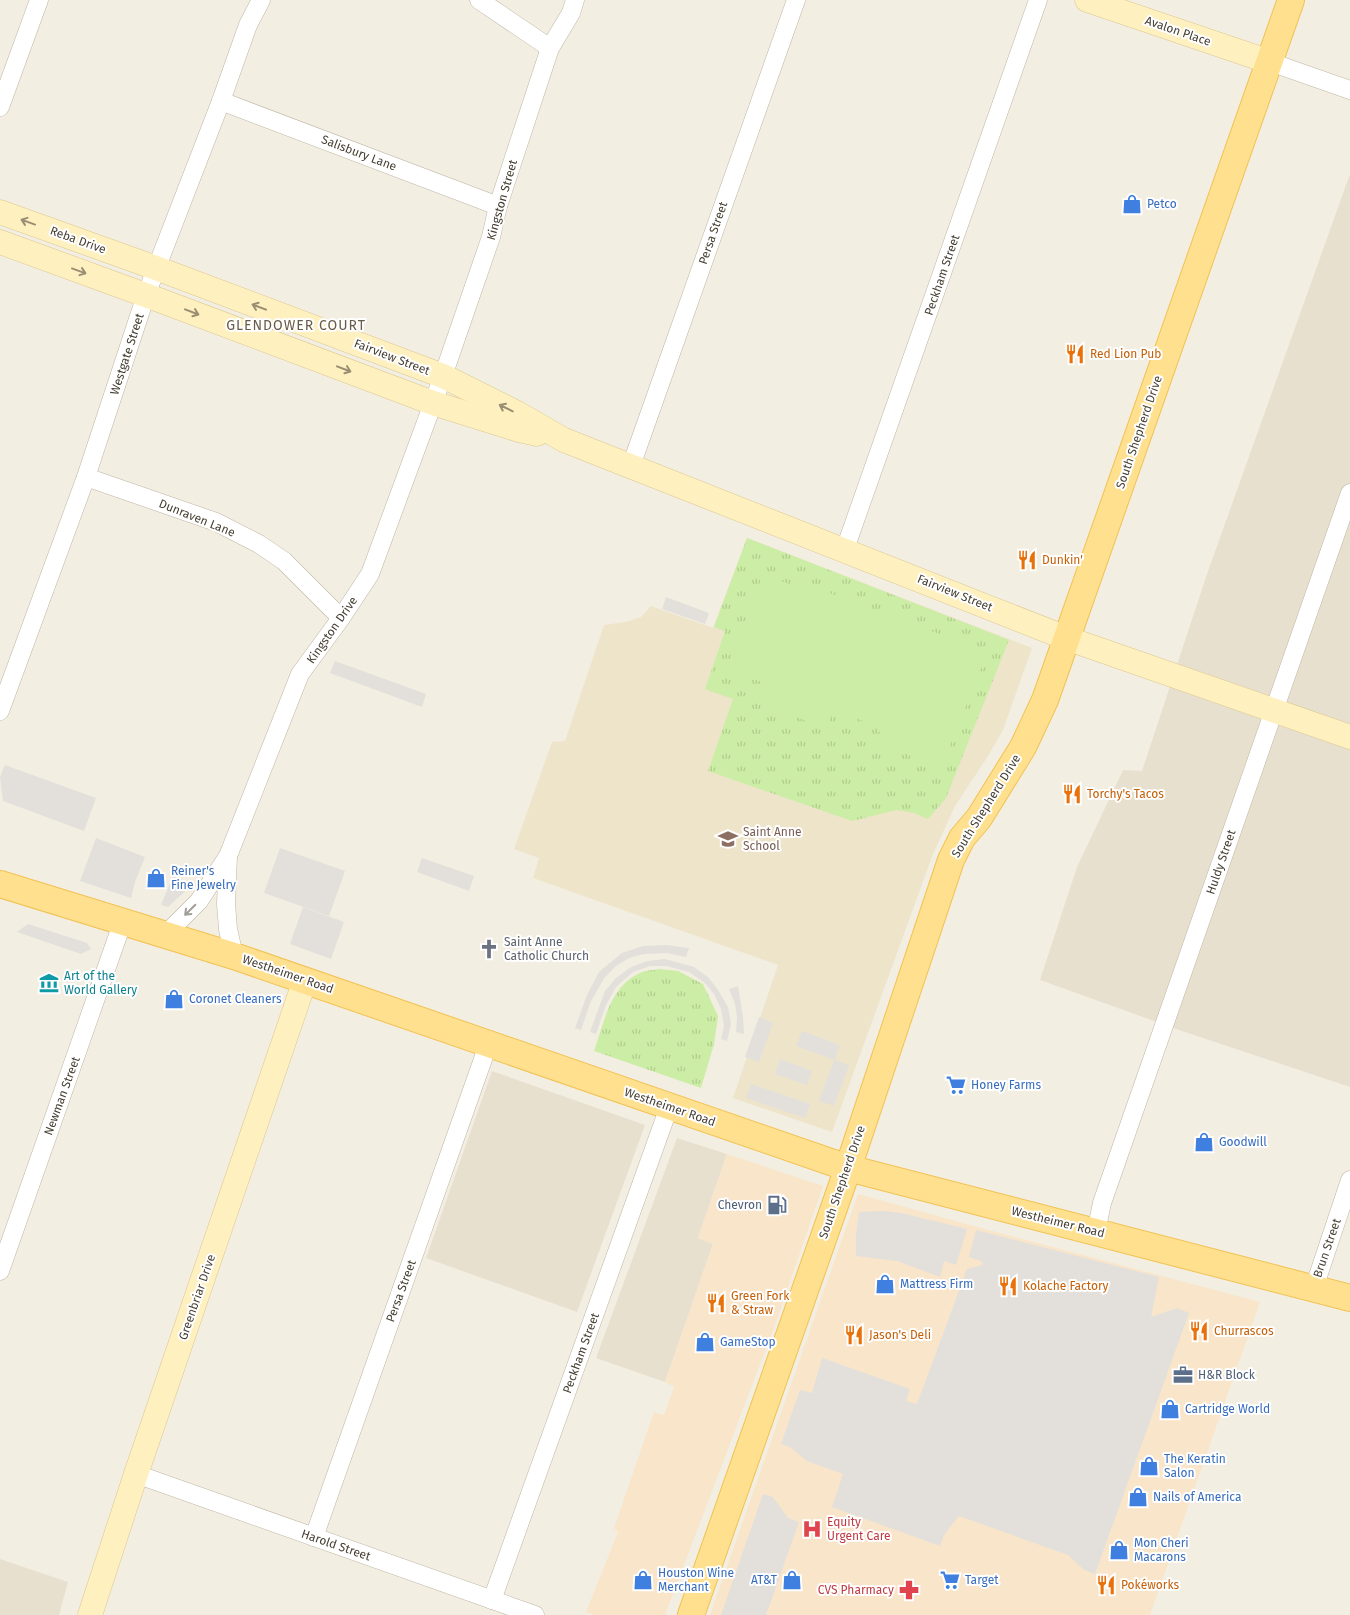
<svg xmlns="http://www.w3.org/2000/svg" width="1350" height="1615" font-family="'Fira Sans',sans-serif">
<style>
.residential{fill:#e8e0cf}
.commercial{fill:#f8e5ca}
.education{fill:#eee4ca}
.grass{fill:url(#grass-tufts)}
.pitch{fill:#cceda5}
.parking{fill:#e3e0db}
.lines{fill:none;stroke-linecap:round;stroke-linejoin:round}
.street-casing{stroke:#bfb6a4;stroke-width:19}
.secondary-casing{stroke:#dbc78e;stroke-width:25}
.primary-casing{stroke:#f1c253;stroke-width:28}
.street{stroke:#fff;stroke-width:18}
.secondary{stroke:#fff0c0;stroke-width:24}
.primary{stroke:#ffe08f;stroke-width:26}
.oneway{stroke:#998e72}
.oneway2{stroke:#a29e98}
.labels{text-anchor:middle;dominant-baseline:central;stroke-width:4;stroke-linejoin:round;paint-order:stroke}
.street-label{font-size:12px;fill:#453e32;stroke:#fff}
.shop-label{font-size:12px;fill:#366cbe;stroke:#fff;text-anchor:start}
.food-label{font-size:12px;fill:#c56008;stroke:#fff;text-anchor:start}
.education-label{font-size:12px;fill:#785e54;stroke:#fff;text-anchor:start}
.worship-label{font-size:12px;fill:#5b616d;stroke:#fff;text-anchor:start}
.culture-label{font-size:12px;fill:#0d838f;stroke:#fff;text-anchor:start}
.service-label{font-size:12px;fill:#4e5e75;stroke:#fff;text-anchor:end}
.health-label{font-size:12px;fill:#be3a42;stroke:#fff;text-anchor:start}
.neighbourhood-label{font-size:14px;letter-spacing:1px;fill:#695c48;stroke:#fff}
</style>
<defs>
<pattern id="grass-tufts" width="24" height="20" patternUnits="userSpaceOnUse" patternTransform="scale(1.25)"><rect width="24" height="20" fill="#cceda5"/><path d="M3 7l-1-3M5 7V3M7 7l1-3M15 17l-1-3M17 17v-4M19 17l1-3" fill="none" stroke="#b1cc8e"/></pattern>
</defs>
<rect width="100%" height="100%" fill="#f3eee2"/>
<g class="residential">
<polygon points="1350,174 1350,1087 1179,1030 1040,980 1077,867 1123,770 1142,771 1207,574"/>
<polygon points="492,1071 645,1125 577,1312 426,1258"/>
<polygon points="677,1138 727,1154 698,1238 713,1244 665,1382 596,1358"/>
<polygon points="0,1559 68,1582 59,1615 0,1615"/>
</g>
<g class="commercial">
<polygon points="727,1154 823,1186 775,1325 665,1615 594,1615 586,1612 618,1532 614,1528 654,1412 664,1415 674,1387 665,1382 713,1244 698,1238"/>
<polygon points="858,1194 977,1227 1260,1302 1150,1615 710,1615"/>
</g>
<polygon class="education" points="747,538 1032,648 1003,730 988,756 955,806 933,854 832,1132 733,1098 778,965 533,878 539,858 514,849 552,742 565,741 604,625 626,622 641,617 651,606 713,628"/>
<g class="grass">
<polygon points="747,538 1009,640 946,798 928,819 914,813 897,810 852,821 708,771 733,699 705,689 725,631 714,627"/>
<path d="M660,969L678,971L703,984L718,1016L714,1044L701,1088L594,1051C604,1023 610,986 640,973C646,970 654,970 660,969Z"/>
</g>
<polygon class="pitch" points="763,574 807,591 810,585 874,611 872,617 877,619 880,610 976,649 983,664 941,768 888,747 876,726 834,710 826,729 762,703 769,685 727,668"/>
<g class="parking">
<polygon points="666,597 709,613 705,624 662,609"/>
<polygon points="335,661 426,694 422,707 330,673"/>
<polygon points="5,765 96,798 84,831 3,801 0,777"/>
<polygon points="96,838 145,857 135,882 131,898 80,881"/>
<polygon points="280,848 345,871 329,916 264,893"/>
<polygon points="422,858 474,876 469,891 417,872"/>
<polygon points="173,876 193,884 168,907 161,905"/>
<polygon points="303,907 344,922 331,959 290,944"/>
<polygon points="28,924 87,943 91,949 81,954 17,932"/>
<polygon points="667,945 689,948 686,957 667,953 644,954 629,958 616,966 605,977 591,1001 581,1030 575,1028 587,995 599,972 622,953 643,946"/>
<polygon points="665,959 694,967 708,977 718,990 728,1007 731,1024 727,1041 721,1039 724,1026 721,1009 714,994 705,983 689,972 666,966 650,966 633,972 616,987 606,1005 596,1034 590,1032 605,991 616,978 631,967 648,961"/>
<polygon points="738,986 743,1017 744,1034 736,1032 737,1018 735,1004 729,989"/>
<polygon points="759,1017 773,1023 759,1062 745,1057"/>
<polygon points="802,1031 840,1045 835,1060 849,1065 834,1106 819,1101 834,1060 796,1046"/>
<polygon points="780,1059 812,1071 807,1085 775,1074"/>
<polygon points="751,1084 810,1104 805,1118 746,1098"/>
<polygon points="883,1211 901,1213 967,1229 956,1265 944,1261 940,1277 897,1261 856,1256 856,1235 859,1212"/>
<polygon points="976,1230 1159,1277 1151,1317 1177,1308 1189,1313 1095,1574 1084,1570 1068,1555 959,1516 944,1535 940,1546 832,1507 843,1474 807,1461 790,1447 781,1444 800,1390 812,1393 822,1358 910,1389 906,1401 917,1404 967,1269 983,1265 981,1261 969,1257"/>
<polygon points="763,1494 773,1497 788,1518 799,1522 766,1615 721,1615"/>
</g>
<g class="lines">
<defs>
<g id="street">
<polyline points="479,0 550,48"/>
<polyline points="1270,62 1350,90"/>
<polyline points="221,101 498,206"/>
<polyline points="0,107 39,0"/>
<polyline points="631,466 796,0"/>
<polyline points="86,477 216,522 259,544 284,561 341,618"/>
<polyline points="845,549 1038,0"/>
<polyline points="0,711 86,477 146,295 221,101 248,25 261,0"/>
<polyline points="228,856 226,904 228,929 234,956"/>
<polyline points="166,934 199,901 228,856 300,674 341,618 370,574 443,376 491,237 498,206 550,48 571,13 575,0"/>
<polyline points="1096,1232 1102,1203 1350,493"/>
<polyline points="0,1271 123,921"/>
<polyline points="1314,1288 1350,1180"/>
<polyline points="136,1474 535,1615"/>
<polyline points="314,1537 488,1045"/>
<polyline points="492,1600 669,1107"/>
</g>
<g id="secondary">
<polyline points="1087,0 1270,62"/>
<polyline points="0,212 156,268 443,376 517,413 564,440 1066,638 1350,737"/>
<polyline points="0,242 159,300 433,403 519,430 537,434"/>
<polyline points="90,1615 136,1474 305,980"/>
</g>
<g id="primary">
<polyline points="0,884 234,956 848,1168 1350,1298"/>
<polyline points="691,1615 848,1168 951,860 962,838 979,818 1023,747 1045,700 1291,0"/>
</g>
</defs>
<use href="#street" class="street-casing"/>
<use href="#secondary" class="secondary-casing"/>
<use href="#primary" class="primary-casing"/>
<use href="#street" class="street"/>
<use href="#secondary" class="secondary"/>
<use href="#primary" class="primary"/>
</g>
<defs><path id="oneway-shaft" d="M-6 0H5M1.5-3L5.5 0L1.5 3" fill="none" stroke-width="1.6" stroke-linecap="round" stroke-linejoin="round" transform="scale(1.25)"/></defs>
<g class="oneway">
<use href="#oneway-shaft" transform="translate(28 222) rotate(-160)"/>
<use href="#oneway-shaft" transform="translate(79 271) rotate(20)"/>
<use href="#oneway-shaft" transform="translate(259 307) rotate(-159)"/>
<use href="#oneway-shaft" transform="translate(192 312) rotate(21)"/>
<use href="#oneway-shaft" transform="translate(344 369) rotate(21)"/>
<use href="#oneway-shaft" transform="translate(506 408) rotate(-154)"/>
</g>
<use class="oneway2" href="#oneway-shaft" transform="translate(190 910) rotate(135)"/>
<defs>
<symbol id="shop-bare" viewBox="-9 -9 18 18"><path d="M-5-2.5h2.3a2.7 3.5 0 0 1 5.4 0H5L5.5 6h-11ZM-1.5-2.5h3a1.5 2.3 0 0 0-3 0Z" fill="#3f7fe0" stroke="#fff" stroke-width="2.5" paint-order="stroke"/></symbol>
<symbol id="restaurant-bare" viewBox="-9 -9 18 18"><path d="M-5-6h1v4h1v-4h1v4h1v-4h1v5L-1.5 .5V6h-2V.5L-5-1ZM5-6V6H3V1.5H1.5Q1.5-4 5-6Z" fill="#e8710a" stroke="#fff" stroke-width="2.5" paint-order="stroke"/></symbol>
<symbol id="school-bare" viewBox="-9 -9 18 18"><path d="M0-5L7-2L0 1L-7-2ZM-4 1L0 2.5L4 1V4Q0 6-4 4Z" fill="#8d6e63" stroke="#fff" stroke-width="2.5" paint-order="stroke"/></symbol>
<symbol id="church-bare" viewBox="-9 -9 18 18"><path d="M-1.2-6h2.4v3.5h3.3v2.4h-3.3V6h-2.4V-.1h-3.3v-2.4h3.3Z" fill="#6b7280" stroke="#fff" stroke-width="2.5" paint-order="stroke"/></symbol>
<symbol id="museum-bare" viewBox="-9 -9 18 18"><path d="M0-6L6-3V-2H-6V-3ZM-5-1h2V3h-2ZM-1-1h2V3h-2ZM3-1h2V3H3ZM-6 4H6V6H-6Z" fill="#0f9aa8" stroke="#fff" stroke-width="2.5" paint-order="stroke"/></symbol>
<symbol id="supermarket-bare" viewBox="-9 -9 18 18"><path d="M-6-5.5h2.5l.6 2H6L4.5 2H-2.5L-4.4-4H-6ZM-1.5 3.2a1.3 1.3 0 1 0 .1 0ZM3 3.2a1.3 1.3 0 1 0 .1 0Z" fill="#3f7fe0" stroke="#fff" stroke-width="2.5" paint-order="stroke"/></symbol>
<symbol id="fuel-bare" viewBox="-9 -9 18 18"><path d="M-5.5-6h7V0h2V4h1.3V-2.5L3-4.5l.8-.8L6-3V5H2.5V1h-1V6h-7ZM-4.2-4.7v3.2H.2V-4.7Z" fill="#5c6f8a" stroke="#fff" stroke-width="2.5" paint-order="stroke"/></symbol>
<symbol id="office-bare" viewBox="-9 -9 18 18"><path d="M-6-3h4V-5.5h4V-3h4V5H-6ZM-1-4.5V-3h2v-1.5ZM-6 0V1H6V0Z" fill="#5c6f8a" stroke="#fff" stroke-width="2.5" paint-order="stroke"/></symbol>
<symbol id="hospital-bare" viewBox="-9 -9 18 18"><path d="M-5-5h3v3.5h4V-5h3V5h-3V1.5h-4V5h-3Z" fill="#e0444e" stroke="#fff" stroke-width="2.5" paint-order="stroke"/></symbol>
<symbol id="pharmacy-bare" viewBox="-9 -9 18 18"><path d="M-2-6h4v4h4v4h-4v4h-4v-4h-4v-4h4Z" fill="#e0444e" stroke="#fff" stroke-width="2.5" paint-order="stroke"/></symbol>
</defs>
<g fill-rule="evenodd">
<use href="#shop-bare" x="1118" y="190" width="28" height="28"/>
<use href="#restaurant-bare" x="1061" y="340" width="28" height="28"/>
<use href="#restaurant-bare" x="1013" y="546" width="28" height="28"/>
<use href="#restaurant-bare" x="1058" y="780" width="28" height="28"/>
<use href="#school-bare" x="714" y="825" width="28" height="28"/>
<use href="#shop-bare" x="142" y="864" width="28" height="28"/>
<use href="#church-bare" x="475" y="935" width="28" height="28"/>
<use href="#museum-bare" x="35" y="969" width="28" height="28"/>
<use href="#shop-bare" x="160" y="985" width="28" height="28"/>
<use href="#supermarket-bare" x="942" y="1071" width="28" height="28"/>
<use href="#shop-bare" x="1190" y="1128" width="28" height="28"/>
<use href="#fuel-bare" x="763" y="1191" width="28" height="28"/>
<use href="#shop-bare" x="871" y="1270" width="28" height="28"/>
<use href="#restaurant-bare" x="994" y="1272" width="28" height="28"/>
<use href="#restaurant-bare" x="702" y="1289" width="28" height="28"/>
<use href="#restaurant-bare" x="1185" y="1317" width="28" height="28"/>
<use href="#restaurant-bare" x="840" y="1321" width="28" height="28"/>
<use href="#shop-bare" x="691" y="1328" width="28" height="28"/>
<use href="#office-bare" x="1169" y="1361" width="28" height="28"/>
<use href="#shop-bare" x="1156" y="1395" width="28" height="28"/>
<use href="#shop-bare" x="1135" y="1452" width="28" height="28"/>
<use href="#shop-bare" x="1124" y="1483" width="28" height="28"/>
<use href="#hospital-bare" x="798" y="1515" width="28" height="28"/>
<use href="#shop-bare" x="1105" y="1536" width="28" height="28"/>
<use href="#shop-bare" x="629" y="1566" width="28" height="28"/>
<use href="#shop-bare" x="778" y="1566" width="28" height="28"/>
<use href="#supermarket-bare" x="936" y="1566" width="28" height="28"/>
<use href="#restaurant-bare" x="1092" y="1571" width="28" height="28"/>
<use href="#pharmacy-bare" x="895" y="1576" width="28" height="28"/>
</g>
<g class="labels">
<g class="street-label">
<text transform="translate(1178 31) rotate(19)">Avalon Place</text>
<text transform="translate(359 153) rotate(21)">Salisbury Lane</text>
<text transform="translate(502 200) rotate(-74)">Kingston Street</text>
<text transform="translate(713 233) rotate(-71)">Persa Street</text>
<text transform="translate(78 240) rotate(20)">Reba Drive</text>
<text transform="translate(942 275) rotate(-71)">Peckham Street</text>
<text transform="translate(127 354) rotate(-72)">Westgate Street</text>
<text transform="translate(392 357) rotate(21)">Fairview Street</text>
<text transform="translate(1139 432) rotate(-71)">South Shepherd Drive</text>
<text transform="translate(197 518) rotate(22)">Dunraven Lane</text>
<text transform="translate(955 593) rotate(22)">Fairview Street</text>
<text transform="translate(332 630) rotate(-55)">Kingston Drive</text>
<text transform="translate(986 806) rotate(-58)">South Shepherd Drive</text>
<text transform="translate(1221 862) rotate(-71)">Huldy Street</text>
<text transform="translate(288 974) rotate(19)">Westheimer Road</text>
<text transform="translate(62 1096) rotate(-70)">Newman Street</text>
<text transform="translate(670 1107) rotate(19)">Westheimer Road</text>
<text transform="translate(842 1182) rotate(-71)">South Shepherd Drive</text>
<text transform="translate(1058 1222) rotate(14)">Westheimer Road</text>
<text transform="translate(1327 1248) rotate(-71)">Brun Street</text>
<text transform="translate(401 1291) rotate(-70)">Persa Street</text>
<text transform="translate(197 1297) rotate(-71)">Greenbriar Drive</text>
<text transform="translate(581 1353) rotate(-70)">Peckham Street</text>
<text transform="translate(336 1545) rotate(19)">Harold Street</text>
</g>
<g class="shop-label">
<text x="1147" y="204">Petco</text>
<text x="171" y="871">Reiner's<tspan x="171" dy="14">Fine Jewelry</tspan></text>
<text x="189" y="999">Coronet Cleaners</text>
<text x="971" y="1085">Honey Farms</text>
<text x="1219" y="1142">Goodwill</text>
<text x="900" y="1284">Mattress Firm</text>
<text x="720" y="1342">GameStop</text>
<text x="1185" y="1409">Cartridge World</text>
<text x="1164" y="1459">The Keratin<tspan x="1164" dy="14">Salon</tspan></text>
<text x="1153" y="1497">Nails of America</text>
<text x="1134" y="1543">Mon Cheri<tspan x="1134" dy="14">Macarons</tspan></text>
<text x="658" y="1573">Houston Wine<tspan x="658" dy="14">Merchant</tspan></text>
<text x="777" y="1580" text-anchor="end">AT&amp;T</text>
<text x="965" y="1580">Target</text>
</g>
<g class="food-label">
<text x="1090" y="354">Red Lion Pub</text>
<text x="1042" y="560">Dunkin'</text>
<text x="1087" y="794">Torchy's Tacos</text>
<text x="1023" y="1286">Kolache Factory</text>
<text x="731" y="1296">Green Fork<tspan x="731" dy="14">&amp; Straw</tspan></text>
<text x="1214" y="1331">Churrascos</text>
<text x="869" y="1335">Jason's Deli</text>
<text x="1121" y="1585">Pokéworks</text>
</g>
<g class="education-label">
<text x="743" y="832">Saint Anne<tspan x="743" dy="14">School</tspan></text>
</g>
<g class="worship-label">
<text x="504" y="942">Saint Anne<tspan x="504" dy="14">Catholic Church</tspan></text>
</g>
<g class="culture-label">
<text x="64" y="976">Art of the<tspan x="64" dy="14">World Gallery</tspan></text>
</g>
<g class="service-label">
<text x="762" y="1205">Chevron</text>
<text x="1198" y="1375" text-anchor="start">H&amp;R Block</text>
</g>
<g class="health-label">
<text x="827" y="1522">Equity<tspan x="827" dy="14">Urgent Care</tspan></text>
<text x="894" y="1590" text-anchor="end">CVS Pharmacy</text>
</g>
<g class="neighbourhood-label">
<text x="296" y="325">GLENDOWER COURT</text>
</g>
</g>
</svg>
